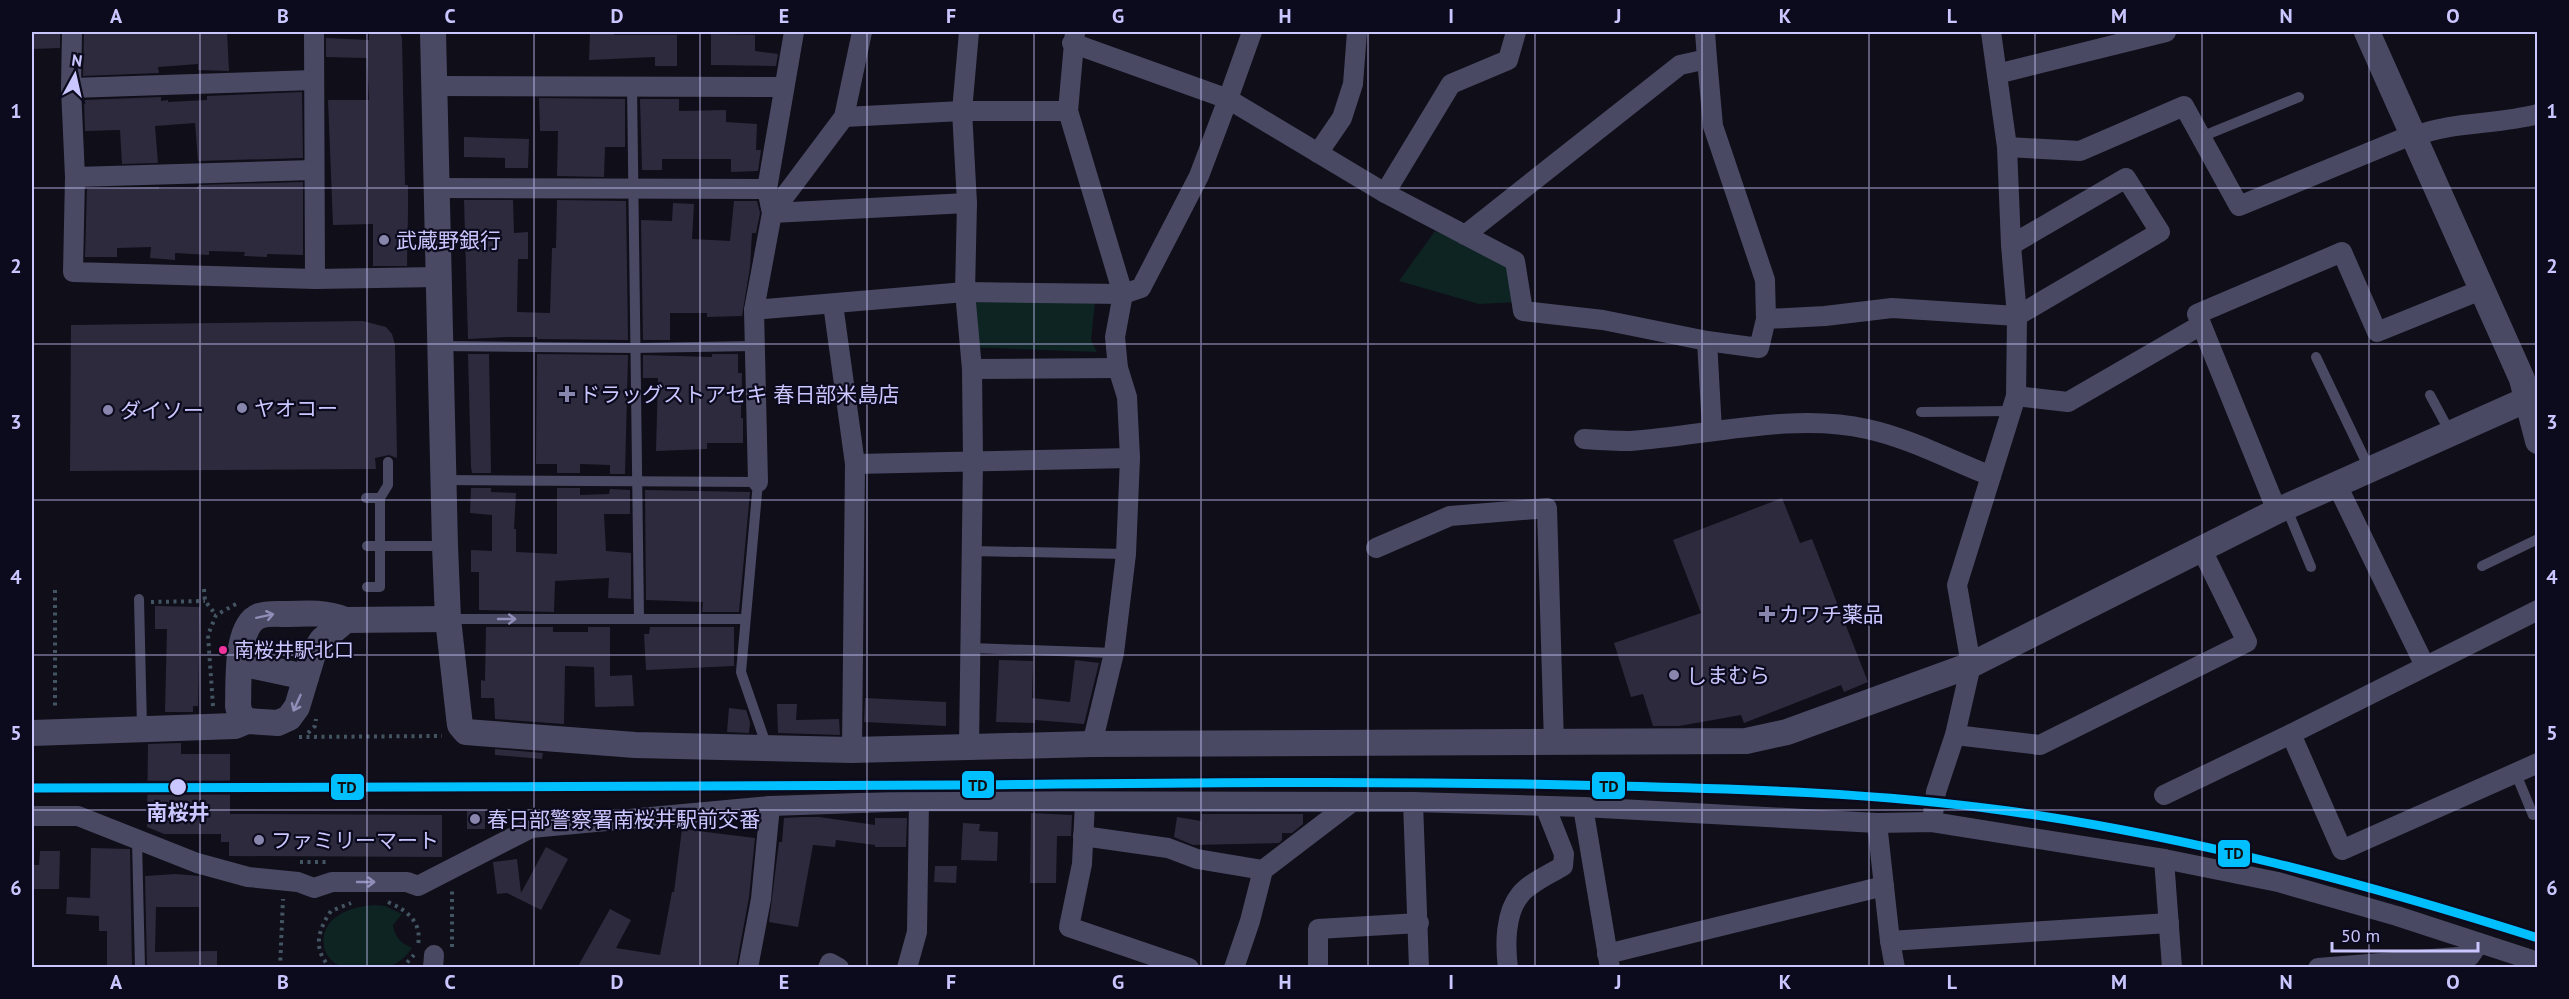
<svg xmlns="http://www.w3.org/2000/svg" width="2569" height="999" font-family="'PT Sans','Noto Sans JP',sans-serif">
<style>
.green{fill:#0d2423}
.building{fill:#2d2a3d}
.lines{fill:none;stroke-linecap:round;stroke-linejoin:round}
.path{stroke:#435562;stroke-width:4;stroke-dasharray:3 4.5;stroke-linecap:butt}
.service{stroke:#494963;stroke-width:10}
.minor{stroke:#494963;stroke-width:20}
.tertiary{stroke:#494963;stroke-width:26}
.rail-1-casing{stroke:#0c0a1d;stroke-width:14}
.rail-1{stroke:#00bfff;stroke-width:9}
.oneway{stroke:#908eb9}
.grid{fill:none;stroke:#cac6ff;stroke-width:1.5;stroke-opacity:0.55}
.poi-dot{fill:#8986ae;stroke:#0c0a1d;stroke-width:2}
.bus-dot{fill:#ef339a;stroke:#0c0a1d;stroke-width:2}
.stop-dot{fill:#cac6ff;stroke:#0c0a1d;stroke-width:2}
.labels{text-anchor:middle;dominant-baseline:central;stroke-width:4.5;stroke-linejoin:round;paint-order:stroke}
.bus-label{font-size:20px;fill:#cac6ff;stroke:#0c0a1d;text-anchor:start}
.poi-label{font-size:21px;fill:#cac6ff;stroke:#0c0a1d;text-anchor:start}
.stop-label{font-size:21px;font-weight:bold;fill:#cac6ff;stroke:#0c0a1d}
.line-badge{stroke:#0c0a1d;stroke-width:2}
.pale-badge-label{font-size:16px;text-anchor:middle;font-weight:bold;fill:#111}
.neatline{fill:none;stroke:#cac6ff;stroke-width:2}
.grid-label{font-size:20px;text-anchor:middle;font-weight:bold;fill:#cac6ff}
</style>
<rect width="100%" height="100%" fill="#100e19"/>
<g class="green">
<polygon points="1435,231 1510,265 1515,302 1479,304 1399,281"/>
<polygon points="962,300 1095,302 1091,340 1097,352 962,347"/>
<path d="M374,905L385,906L402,914L393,925C395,938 401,943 412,948C401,964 390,968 373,968C364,968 348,970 340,966C318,956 318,927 339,915C350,908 362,906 374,905Z"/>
</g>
<g class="building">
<polygon points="32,32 60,32 60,48 32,49"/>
<polygon points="84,32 227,32 229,71 198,70 198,64 158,67 159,73 83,76"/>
<polygon points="369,32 400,32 402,39 405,185 408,185 408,211 407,266 373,266 373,224 333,225 328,100 369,100 367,58 326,57 326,38 369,40"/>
<polygon points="590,32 614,33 614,35 677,35 677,66 655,66 655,57 589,60"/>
<polygon points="711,34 755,35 755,51 778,54 776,66 711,65"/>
<polygon points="302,92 303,158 198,161 195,123 155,126 158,163 122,164 120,130 85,131 84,100 161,97 161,101 168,100 168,102 207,100 207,96"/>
<polygon points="539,98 625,99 625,147 605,147 604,177 557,176 558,131 540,131"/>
<polygon points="640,99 679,99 679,111 726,110 726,122 757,124 756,150 761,150 758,171 731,172 731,159 662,159 662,170 642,170"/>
<polygon points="464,137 529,139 528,168 505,168 505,158 464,157"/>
<polygon points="303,182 303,255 267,254 267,257 244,256 245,252 209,251 209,255 175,253 175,260 150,258 151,247 117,248 117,257 85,257 87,189 159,187 159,189 196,189 199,185"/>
<polygon points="464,200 513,200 514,233 528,232 528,259 518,259 517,312 550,313 552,248 556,248 557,200 626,201 628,340 537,339 537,337 506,337 468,339"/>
<polygon points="734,201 757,201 760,213 756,233 752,233 750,267 742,316 707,317 707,313 670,313 670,340 643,340 641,220 672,221 673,203 694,204 692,239 730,241"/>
<polygon points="363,321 386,327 392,334 395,345 397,458 389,455 375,458 376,469 70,471 71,325"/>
<polygon points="468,354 489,354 491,473 472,473 471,467"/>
<polygon points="537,354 628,355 625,474 610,474 610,465 580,464 580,473 557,473 557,464 536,464"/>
<polygon points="712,354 738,354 738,373 742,373 741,418 743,418 743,443 707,443 707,449 656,451 658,378 643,378 643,355 712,357"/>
<polygon points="471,488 491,488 491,492 516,493 514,529 516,529 516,552 557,554 557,488 580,488 580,495 609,494 610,489 630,490 630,514 604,514 606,551 631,553 631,599 608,598 609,578 555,581 554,612 479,610 479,572 471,572 471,550 492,551 492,515 470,513"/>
<polygon points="645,490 750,492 739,612 702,612 703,602 646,600"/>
<polygon points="1782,498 1800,543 1812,539 1868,682 1844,692 1841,685 1744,723 1741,715 1679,726 1653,726 1643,694 1631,697 1614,643 1701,613 1673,540"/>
<polygon points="155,606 200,607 198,706 193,706 193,712 165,712 167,629 155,629"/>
<polygon points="486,627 553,627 553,632 588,632 588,627 610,627 610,676 632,675 634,706 595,707 594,667 565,666 564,724 495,719 494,698 481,698 481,680 485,681"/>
<polygon points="650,627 734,627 734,666 646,670 644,634 649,634"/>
<polygon points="999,660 1033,661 1032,698 1070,702 1075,660 1099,663 1084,724 1035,720 1035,723 996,722"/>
<polygon points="865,698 946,702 946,726 864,722"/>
<polygon points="777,704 797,704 796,720 839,719 840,735 778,733"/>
<polygon points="729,708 746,710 750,722 749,733 727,732"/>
<polygon points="181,743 181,754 230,754 230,814 442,815 442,857 229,856 229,842 221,842 221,834 164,834 147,827 148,744"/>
<polygon points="495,749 543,753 542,759 495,755"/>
<polygon points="485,810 485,829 467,829 467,811"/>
<polygon points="1031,813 1072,815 1071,836 1057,836 1056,883 1030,883"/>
<polygon points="1201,814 1303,814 1303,824 1292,833 1282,833 1282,840 1279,843 1193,845 1174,837 1177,817 1201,821"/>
<polygon points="803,817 819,817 875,825 875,818 907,818 906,847 875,847 875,845 836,840 835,847 813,845 798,927 769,922 779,842 782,842 784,818"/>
<polygon points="963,823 980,824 979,831 998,832 997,861 961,860"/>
<polygon points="682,829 755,838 749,897 736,968 577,968 610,909 631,920 616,948 660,955 672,892 674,892"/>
<polygon points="546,847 568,859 541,910 507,893 497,894 493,862 517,859 521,893"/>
<polygon points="91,848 130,849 132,968 107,968 107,931 99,931 99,916 66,914 67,897 90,898"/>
<polygon points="40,851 60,851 59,889 32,889 32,865 39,865"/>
<polygon points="935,866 957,866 956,883 934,882"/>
<polygon points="176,874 199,876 199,907 156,907 155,952 217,951 217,968 147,968 145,876"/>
</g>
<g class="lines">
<g class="path">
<polyline points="204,589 205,601 216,615"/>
<polyline points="55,590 55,709"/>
<polyline points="151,602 205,601"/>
<polyline points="213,706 208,635 216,615 236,604"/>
<polyline points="308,733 315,726 316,719"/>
<polyline points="299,737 442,736"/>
<polyline points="300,862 329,862"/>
<path d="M388,902C408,911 422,922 418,945"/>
<polyline points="452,947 452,888"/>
<polyline points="280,968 283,899"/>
<path d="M331,968C312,950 318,930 331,911L351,903"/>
<polyline points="402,968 414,955"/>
</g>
<g class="service">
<polyline points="632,85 639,619"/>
<polyline points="2201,137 2299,97"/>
<polyline points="440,346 634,348 755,346"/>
<polyline points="2316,357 2370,470"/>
<polyline points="2430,395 2451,434"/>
<polyline points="1921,412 2012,411"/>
<polyline points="443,480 758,482 741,672 767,747"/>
<polyline points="366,498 380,498"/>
<polyline points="2286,507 2311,567"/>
<polyline points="367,546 445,546"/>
<polyline points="972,551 1126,554"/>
<polyline points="2482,566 2538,539"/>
<polyline points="367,587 380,587 380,498 388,485 388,462"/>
<polyline points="139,599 142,728"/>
<polyline points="449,619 745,619"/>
<polyline points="971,648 1114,653"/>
<polyline points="2516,774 2533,815"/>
<polyline points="137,840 140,968"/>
</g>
<g class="minor">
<polyline points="72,32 71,88 75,177 73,272 315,279 438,277"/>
<polyline points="314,32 315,279"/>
<polyline points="969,32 962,111 967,203 965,292 972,369 973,460 969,747"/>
<polyline points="1075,32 1068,111 1123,294 1115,337 1118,368 1127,397 1130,458 1126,554 1114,653 1092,744"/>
<polyline points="1252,32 1228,99 1385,193 1515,261 1523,311 1603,320 1707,341 1759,348 1766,319 1825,316 1892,308 2017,316 2160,232 2126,178 2011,245"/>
<polyline points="1707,59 1713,126 1765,280 1766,319"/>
<polyline points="1997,74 2166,32"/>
<polyline points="434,86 783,87"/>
<polyline points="71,88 314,80"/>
<polyline points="844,117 962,111 1068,111"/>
<path d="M2415,136C2454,121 2497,125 2538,114"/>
<polyline points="2007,147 2080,151 2184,106 2239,206 2414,134"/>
<polyline points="1318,153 1342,118 1353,84 1357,32"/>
<polyline points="75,177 313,170"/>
<polyline points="437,188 767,189"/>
<polyline points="1385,193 1451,84 1508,60 1516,32"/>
<polyline points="772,213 844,117 862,32"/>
<polyline points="772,213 967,203"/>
<polyline points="1465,235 1680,65 1707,59 1705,32"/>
<polyline points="833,304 855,464 852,750"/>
<polyline points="754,310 965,292 1123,294 1141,288 1199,176 1228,99 1072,43"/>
<polyline points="1707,341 1712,430"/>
<polyline points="972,369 1118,368"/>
<polyline points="2016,396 2068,402 2201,325"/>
<path d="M1584,439C1599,440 1615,441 1630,441C1704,436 1793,412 1867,429C1909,438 1950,460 1991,476"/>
<polyline points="855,464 1130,458"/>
<polyline points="758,482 754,310 772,213 767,189 794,32"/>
<polyline points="2337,485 2425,666"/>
<polyline points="2277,511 2197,314 2342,252 2377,332 2481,290"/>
<polyline points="1376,548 1450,516 1547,508 1554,744"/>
<polyline points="2291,734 2342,850 2538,763"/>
<polyline points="1955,735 2040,745 2247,642 2201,548"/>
<polyline points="2164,795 2291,734 2538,610"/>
<polyline points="1085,802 1082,864 1069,927 1189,968"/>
<polyline points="1413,802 1419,968"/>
<polyline points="1583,807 1610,968"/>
<polyline points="32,816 78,816 197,863 248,877 298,882 314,888 332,882 407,882 418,886 531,828 770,806 919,801 1413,802 1583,807 1877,823 1932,822 2164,859 2278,882 2397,916 2538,962"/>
<polyline points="1932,822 1936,792 1955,735 1971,665 1957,585 2016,396 2017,316 2011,245 2007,147 1991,32"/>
<polyline points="1877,823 1890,941 1895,968"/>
<polyline points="1083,836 1168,848 1197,859 1263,870"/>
<polyline points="2164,859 2172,968"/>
<polyline points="1890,941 2169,923"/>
<polyline points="1607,954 1884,886"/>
<polyline points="433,968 434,955"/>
<polyline points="748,968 761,899 770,806"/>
<polyline points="828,968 830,963 839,968"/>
<polyline points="907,968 917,932 919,801"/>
<polyline points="1234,968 1250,921 1263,870 1352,802"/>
<polyline points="1318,968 1318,929 1419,923"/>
<path d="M1508,968C1505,945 1505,913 1520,895C1529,883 1550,874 1563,866L1564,854L1545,806"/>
<polyline points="2318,968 2470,956 2479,943"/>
</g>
<g class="tertiary">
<polyline points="433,32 445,546 448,619 459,717 460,725 466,732 635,745 852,750 1092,744 1746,741 1787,732 1971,665 2277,511 2528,399"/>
<polyline points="2367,32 2522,379 2538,441"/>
<polyline points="240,663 306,677"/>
<path d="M247,721L240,714L238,706C239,682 235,626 259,616C267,613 279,614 287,614C308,613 326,612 346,620L448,619"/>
<polyline points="32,733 235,726 247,721 278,723 289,718 297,707 313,654 322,640 346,620"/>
</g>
<defs>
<path id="rail-1" d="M32,788C340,786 649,788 957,785C1177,783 1397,780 1616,786C1747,789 1878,793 2008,811C2188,836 2364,883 2538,938"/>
</defs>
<use href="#rail-1" class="rail-1-casing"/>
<use href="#rail-1" class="rail-1"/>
</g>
<defs><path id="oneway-shaft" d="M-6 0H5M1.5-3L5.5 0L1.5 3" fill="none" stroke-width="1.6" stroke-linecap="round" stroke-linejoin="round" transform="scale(1.5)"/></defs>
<g class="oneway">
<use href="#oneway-shaft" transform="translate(265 616) rotate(-12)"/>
<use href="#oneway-shaft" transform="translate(507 619)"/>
<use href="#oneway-shaft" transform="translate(297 703) rotate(114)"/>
<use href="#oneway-shaft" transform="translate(366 882)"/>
</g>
<path class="grid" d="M200,32V968M367,32V968M534,32V968M700,32V968M867,32V968M1034,32V968M1201,32V968M1368,32V968M1535,32V968M1702,32V968M1869,32V968M2035,32V968M2202,32V968M2369,32V968M32,188H2538M32,344H2538M32,500H2538M32,655H2538M32,810H2538"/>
<g class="poi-dot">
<circle cx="384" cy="240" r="6"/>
<path d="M564 385h6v6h6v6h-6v6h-6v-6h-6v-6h6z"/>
<circle cx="242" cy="408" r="6"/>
<circle cx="108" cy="410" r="6"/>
<path d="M1764 605h6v6h6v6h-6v6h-6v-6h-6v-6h6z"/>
<circle cx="1674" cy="675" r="6"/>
<circle cx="475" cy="819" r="6"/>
<circle cx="259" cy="840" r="6"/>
</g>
<circle class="bus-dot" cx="223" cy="650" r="5"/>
<circle class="stop-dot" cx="178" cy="787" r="9"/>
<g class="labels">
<g class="bus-label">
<text x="234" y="650">南桜井駅北口</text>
</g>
<g class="poi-label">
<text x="396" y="240">武蔵野銀行</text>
<text x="579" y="394">ドラッグストアセキ 春日部米島店</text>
<text x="254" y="408">ヤオコー</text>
<text x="120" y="410">ダイソー</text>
<text x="1779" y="614">カワチ薬品</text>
<text x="1686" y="675">しまむら</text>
<text x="487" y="819">春日部警察署南桜井駅前交番</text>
<text x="271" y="840">ファミリーマート</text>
</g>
<g class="stop-label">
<text x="178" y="812">南桜井</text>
</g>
</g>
<g class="line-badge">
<rect x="961" y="770" width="34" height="29" rx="6" fill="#00bfff"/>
<rect x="1591" y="771" width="35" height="29" rx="6" fill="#00bfff"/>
<rect x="330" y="773" width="35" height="28" rx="6" fill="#00bfff"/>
<rect x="2217" y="839" width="34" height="29" rx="6" fill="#00bfff"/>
</g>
<g class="pale-badge-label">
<text x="978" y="791">TD</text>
<text x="1609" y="792">TD</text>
<text x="347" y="793">TD</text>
<text x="2234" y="859">TD</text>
</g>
<rect width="2569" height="999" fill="none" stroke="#0c0a1d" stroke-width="66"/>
<g transform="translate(75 75) rotate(8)" stroke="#0c0a1d" stroke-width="4.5" paint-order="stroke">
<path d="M0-4.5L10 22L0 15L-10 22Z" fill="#cac6ff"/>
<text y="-9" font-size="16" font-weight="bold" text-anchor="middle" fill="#cac6ff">N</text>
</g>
<path d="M2332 942v9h146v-9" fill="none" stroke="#cac6ff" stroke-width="3"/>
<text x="2341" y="942" font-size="18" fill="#cac6ff" stroke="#0c0a1d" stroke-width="4.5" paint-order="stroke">50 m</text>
<rect x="33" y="33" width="2503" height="933" class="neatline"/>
<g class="grid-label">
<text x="116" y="23">A</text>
<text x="283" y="23">B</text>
<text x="450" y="23">C</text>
<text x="617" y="23">D</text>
<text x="784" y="23">E</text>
<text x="951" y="23">F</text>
<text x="1118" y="23">G</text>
<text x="1285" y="23">H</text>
<text x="1451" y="23">I</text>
<text x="1618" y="23">J</text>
<text x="1785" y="23">K</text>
<text x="1952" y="23">L</text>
<text x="2119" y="23">M</text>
<text x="2286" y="23">N</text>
<text x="2453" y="23">O</text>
<text x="16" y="118">1</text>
<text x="2552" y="118">1</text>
<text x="16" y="273">2</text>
<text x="2552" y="273">2</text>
<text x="16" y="429">3</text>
<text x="2552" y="429">3</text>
<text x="16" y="584">4</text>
<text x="2552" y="584">4</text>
<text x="16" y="740">5</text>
<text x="2552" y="740">5</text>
<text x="16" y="895">6</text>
<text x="2552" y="895">6</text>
<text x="116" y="989">A</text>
<text x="283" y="989">B</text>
<text x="450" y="989">C</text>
<text x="617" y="989">D</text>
<text x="784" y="989">E</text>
<text x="951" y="989">F</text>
<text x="1118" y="989">G</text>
<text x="1285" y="989">H</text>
<text x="1451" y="989">I</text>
<text x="1618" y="989">J</text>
<text x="1785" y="989">K</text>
<text x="1952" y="989">L</text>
<text x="2119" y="989">M</text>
<text x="2286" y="989">N</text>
<text x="2453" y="989">O</text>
</g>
</svg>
